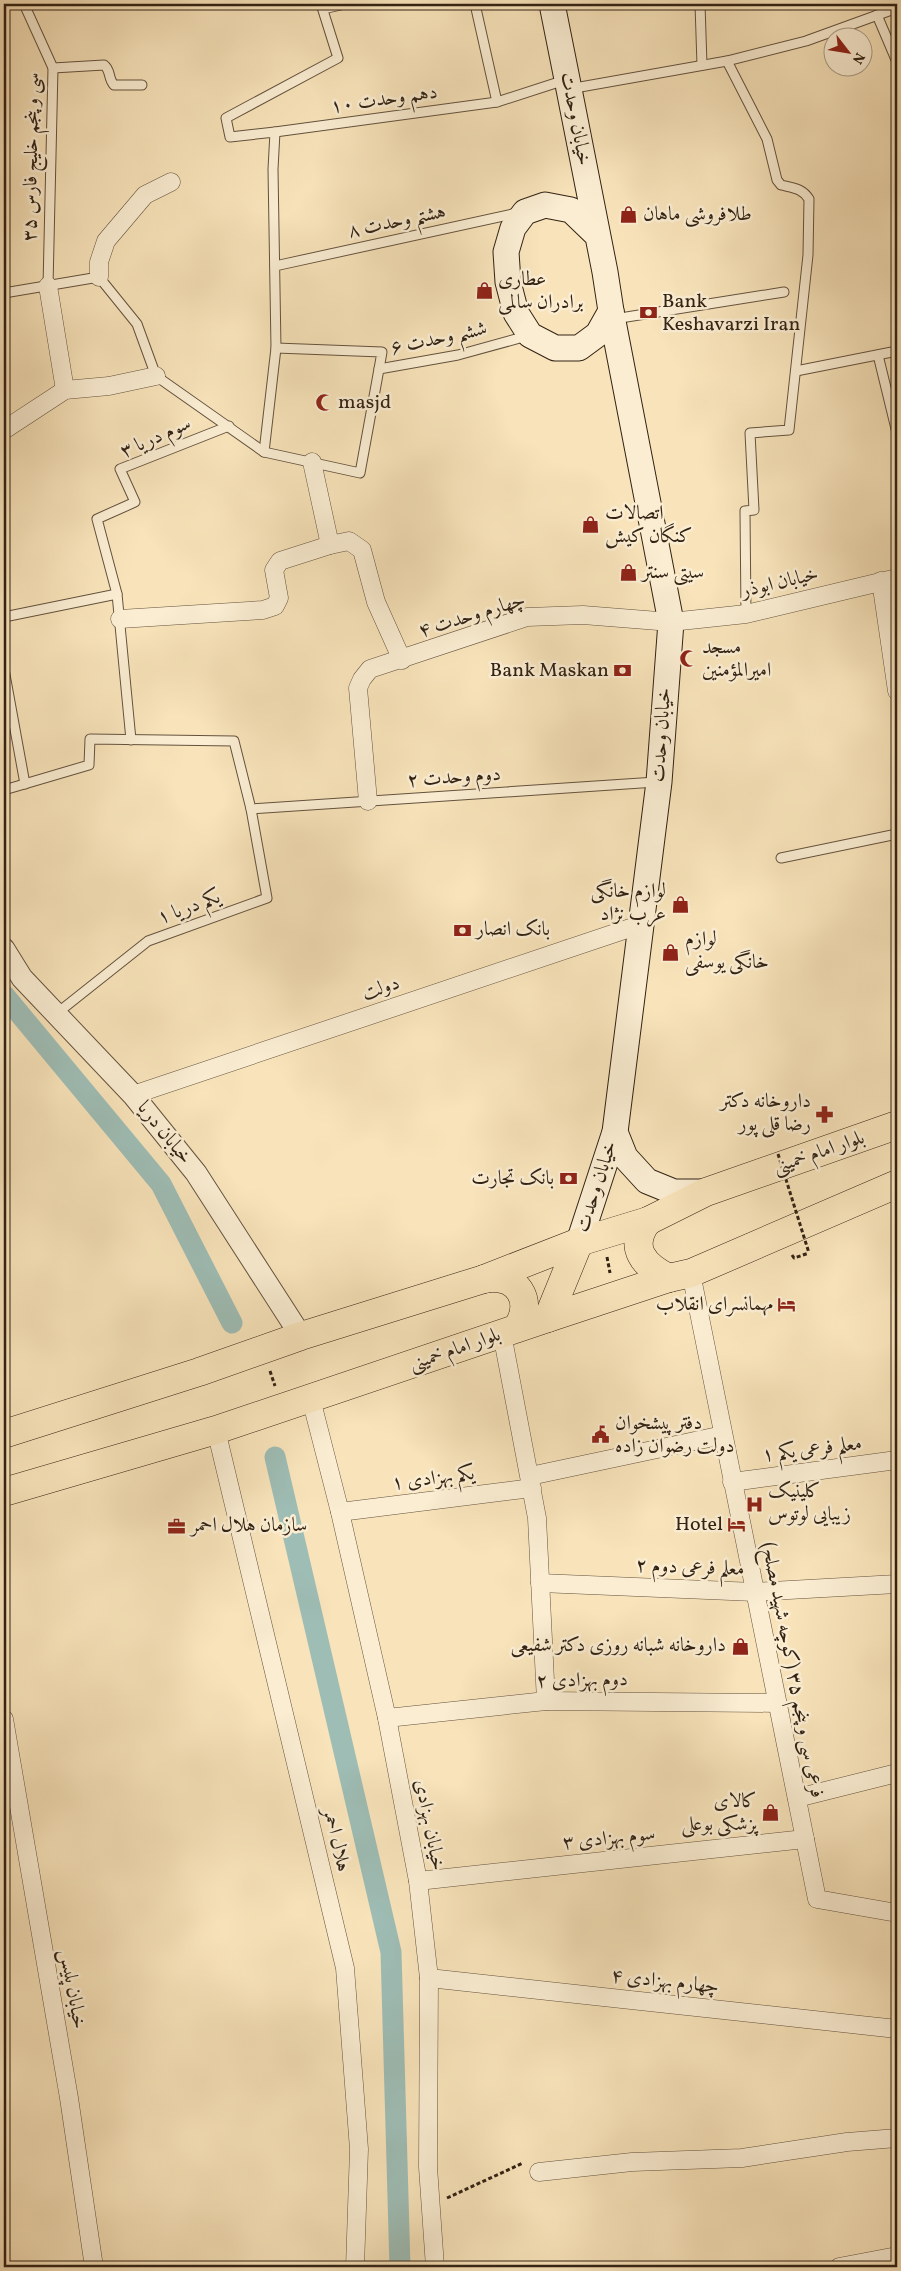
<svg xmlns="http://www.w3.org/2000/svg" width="901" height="2271" font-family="Vollkorn,Amiri,serif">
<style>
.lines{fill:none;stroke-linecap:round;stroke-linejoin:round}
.canal{stroke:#9ebdb5;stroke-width:21}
.service-casing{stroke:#64523e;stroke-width:11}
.minor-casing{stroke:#64523e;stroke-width:19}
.tertiary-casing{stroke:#64523e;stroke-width:23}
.secondary-casing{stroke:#322214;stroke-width:27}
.primary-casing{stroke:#322214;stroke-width:29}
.path{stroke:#322214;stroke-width:3;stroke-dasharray:4 2.5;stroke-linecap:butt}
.service{stroke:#faedd2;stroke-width:9}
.minor{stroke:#faedd2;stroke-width:18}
.tertiary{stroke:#faedd2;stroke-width:21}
.secondary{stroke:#faedd2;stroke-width:25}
.primary{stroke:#f8e3ba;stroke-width:28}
.path-bridge{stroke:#322214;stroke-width:3;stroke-dasharray:4 2.5;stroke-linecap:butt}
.labels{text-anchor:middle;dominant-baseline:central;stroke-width:5;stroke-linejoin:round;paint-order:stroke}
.street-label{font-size:20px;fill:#322214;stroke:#faedd2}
.poi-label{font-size:20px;fill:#322214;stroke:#faedd2;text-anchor:start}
</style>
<rect width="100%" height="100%" fill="#f8e3ba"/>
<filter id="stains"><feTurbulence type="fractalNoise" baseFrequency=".004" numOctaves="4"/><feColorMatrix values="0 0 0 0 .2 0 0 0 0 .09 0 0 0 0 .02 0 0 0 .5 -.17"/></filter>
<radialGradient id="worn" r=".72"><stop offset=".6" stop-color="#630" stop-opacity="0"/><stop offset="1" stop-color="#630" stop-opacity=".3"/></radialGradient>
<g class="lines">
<g class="canal">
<polyline points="4,995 161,1184 232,1323"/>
<polyline points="275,1457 391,1952 400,2267"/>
</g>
<defs>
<g id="service">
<polyline points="24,4 53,68 48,286"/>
<polyline points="475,4 497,102 565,80"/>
<polyline points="700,4 702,65"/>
<polyline points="323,9 345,4"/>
<polyline points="877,15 897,62"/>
<path d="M727,61L767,139L777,180L781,185C793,188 802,188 809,199L808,255L789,430L750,433L754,510L745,511L746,614"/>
<path d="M53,68L104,65C111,70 108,79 114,85H142"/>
<polyline points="569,89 727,61 806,41 897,8"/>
<polyline points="275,132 497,102"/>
<polyline points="275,266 517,213"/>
<polyline points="4,293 99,277 137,324 156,376 264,452 360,473 379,369 458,355 527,336"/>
<polyline points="614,319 784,292"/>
<polyline points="276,348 382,352 379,369"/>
<polyline points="878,355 897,433"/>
<polyline points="796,371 897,351"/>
<polyline points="264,452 276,348 273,169 275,132 230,137 226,118 338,58 321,4"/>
<polyline points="117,594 131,740"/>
<polyline points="4,617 117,594 97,519 135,502 120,469 229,426"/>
<polyline points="4,669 25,784"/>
<polyline points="4,790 89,765 90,739 234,741 251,809 267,898 148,941 56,1014"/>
<polyline points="251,809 656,782"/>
<polyline points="781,858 897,834"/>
</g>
<g id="minor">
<polyline points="99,277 99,262 106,241 145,195 171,182"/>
<polyline points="48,286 65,390"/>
<polyline points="4,430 65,390 109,386 156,376"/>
<polyline points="312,462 330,545 349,541 362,550 376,602 402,660"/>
<polyline points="881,581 897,691"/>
<polyline points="120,619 263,610 275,606 279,598 274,570 280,561 330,545"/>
<polyline points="368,801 358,688 362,679 370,669 527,617 583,615 671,622 746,614 897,578"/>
<polyline points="133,1095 642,924"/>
<polyline points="691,1273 817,1899 897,1913"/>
<polyline points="502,1334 537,1518 546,1701"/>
<polyline points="311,1399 340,1512 387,1718 418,1881 429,1978 428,2167 435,2267"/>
<polyline points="216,1430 345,1968 359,2149 355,2267"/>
<polyline points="530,1476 723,1435"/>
<polyline points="732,1482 897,1460"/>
<polyline points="340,1512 532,1488"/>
<polyline points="540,1583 755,1592 897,1584"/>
<polyline points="387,1718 546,1701 777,1703"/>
<polyline points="4,1719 69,2098 94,2267"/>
<polyline points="797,1798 897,1773"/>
<polyline points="418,1881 805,1839"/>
<polyline points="429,1978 897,2029"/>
<polyline points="539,2172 632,2162 742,2158 847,2142 897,2138"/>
<polyline points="839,2267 897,2256"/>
</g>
<polyline id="tertiary" points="4,949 22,978 133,1095 196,1173 301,1336"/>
<g id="secondary">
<polyline points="552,4 567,79 605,272 611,311 598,334 579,348 555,348 530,335 516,313 508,282 506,252 513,228 525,212 545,205 571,210 597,235"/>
<polyline points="615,1132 625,1157 647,1181 674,1192 706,1192"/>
<polyline points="579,1242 615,1132 659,782 671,622 611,311"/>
</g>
<g id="primary">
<path d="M648,1221C627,1247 644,1266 669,1278"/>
<path d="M484,1279C517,1273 535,1300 517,1328"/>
<polyline points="548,1318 579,1242"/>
<polyline points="4,1434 199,1372 301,1336 484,1279 579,1242 648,1221 706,1192 897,1125"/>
<polyline points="4,1492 216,1430 548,1318 669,1278 691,1273 897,1184"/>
</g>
</defs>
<use href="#service" class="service-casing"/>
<use href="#minor" class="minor-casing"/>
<use href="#tertiary" class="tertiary-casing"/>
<use href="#secondary" class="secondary-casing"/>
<use href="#primary" class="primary-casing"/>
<g class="path">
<polyline points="792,1255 794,1258 809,1253"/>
<polyline points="607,1257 610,1273"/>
<polyline points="270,1371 275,1386"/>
<polyline points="447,2198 523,2163"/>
</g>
<use href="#service" class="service"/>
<use href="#minor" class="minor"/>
<use href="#tertiary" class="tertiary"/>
<use href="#secondary" class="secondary"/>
<use href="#primary" class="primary"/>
<polyline class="path-bridge" points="778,1154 809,1253"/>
</g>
<defs>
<symbol id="shop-bare" viewBox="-9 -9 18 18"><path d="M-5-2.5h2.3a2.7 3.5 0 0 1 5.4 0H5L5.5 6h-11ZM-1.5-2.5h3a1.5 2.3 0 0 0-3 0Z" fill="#8f2418" stroke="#faedd2" stroke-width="2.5" paint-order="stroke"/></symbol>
<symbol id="bank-bare" viewBox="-9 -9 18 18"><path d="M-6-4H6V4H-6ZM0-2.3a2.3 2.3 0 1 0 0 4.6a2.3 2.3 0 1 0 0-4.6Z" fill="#8f2418" stroke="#faedd2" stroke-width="2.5" paint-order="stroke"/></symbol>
<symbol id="mosque-bare" viewBox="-9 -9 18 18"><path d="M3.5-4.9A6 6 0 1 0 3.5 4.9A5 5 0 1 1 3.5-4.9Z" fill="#8f2418" stroke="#faedd2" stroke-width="2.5" paint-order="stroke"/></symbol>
<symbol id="pharmacy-bare" viewBox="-9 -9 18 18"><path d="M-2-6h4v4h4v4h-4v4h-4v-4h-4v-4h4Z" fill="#8f2418" stroke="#faedd2" stroke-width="2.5" paint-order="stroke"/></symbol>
<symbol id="hotel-bare" viewBox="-9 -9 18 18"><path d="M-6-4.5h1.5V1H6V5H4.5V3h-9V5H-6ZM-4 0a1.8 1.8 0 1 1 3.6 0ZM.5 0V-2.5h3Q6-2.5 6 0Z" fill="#8f2418" stroke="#faedd2" stroke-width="2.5" paint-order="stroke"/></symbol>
<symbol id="civic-bare" viewBox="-9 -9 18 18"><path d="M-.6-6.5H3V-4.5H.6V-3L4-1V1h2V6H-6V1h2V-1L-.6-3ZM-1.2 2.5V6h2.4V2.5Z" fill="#8f2418" stroke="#faedd2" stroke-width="2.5" paint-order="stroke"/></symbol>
<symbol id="hospital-bare" viewBox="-9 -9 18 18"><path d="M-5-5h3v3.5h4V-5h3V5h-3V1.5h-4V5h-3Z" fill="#8f2418" stroke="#faedd2" stroke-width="2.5" paint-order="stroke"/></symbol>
<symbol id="office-bare" viewBox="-9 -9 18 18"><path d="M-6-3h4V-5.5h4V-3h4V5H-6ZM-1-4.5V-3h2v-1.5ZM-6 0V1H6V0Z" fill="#8f2418" stroke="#faedd2" stroke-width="2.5" paint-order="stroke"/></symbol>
</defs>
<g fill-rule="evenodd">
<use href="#shop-bare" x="616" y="202" width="25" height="25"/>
<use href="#shop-bare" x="472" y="278" width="25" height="25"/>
<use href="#bank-bare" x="636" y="300" width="25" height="25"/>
<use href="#mosque-bare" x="312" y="390" width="25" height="25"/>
<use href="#shop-bare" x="578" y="512" width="25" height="25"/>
<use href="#shop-bare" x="616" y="560" width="25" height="25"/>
<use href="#mosque-bare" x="676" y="646" width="25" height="25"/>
<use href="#bank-bare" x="610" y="658" width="25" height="25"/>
<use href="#shop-bare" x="668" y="892" width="25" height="25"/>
<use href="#bank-bare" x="450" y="918" width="25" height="25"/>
<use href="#shop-bare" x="658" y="940" width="25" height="25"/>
<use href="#pharmacy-bare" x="812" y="1102" width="25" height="25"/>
<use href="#bank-bare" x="556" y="1166" width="25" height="25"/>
<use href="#hotel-bare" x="774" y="1292" width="25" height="25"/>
<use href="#civic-bare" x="588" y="1422" width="25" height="25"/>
<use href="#hospital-bare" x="742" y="1492" width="25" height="25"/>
<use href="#hotel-bare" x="724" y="1512" width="25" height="25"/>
<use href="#office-bare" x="164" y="1514" width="25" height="25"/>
<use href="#shop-bare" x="728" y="1634" width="25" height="25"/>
<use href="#shop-bare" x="758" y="1800" width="25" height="25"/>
</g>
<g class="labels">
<g class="street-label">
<text transform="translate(384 100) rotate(-8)">دهم وحدت ۱۰</text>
<text transform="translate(575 119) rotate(79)">خیابان وحدت</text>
<text transform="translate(32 157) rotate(-89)">سی و پنجم خلیج فارس ۳۵</text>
<text transform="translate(397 222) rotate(-12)">هشتم وحدت ۸</text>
<text transform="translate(439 339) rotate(-12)">ششم وحدت ۶</text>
<text transform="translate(156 438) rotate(-24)">سوم دریا ۳</text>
<text transform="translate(780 583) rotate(-13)">خیابان ابوذر</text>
<text transform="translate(472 616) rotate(-17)">چهارم وحدت ۴</text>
<text transform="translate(662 735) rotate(-86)">خیابان وحدت</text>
<text transform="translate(454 778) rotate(-4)">دوم وحدت ۲</text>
<text transform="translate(189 908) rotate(-20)">یکم دریا ۱</text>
<text transform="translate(381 989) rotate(-19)">دولت</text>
<text transform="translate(164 1133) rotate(51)">خیابان دریا</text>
<text transform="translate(819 1153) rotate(-19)">بلوار امام خمینی</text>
<text transform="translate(597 1187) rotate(-72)">خیابان وحدت</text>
<text transform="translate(455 1350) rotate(-19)">بلوار امام خمینی</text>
<text transform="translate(812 1450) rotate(-7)">معلم فرعی یکم ۱</text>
<text transform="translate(433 1479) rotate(-7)">یکم بهزادی ۱</text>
<text transform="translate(690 1568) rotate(2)">معلم فرعی دوم ۲</text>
<text transform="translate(792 1670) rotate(79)">فرعی سی و پنجم ۳۵ (کوچه شهید مصلح)</text>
<text transform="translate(582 1681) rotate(-1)">دوم بهزادی ۲</text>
<text transform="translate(429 1825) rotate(79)">خیابان بهزادی</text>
<text transform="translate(609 1839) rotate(-6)">سوم بهزادی ۳</text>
<text transform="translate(336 1840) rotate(77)">هلال احمر</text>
<text transform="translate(665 1982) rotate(6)">چهارم بهزادی ۴</text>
<text transform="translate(72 1989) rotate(80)">خیابان پلیس</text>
</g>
<g class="poi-label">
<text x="643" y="215">طلافروشی ماهان</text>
<text x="498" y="280">عطاری<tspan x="498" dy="23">برادران سالمی</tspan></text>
<text x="662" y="302">Bank<tspan x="662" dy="23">Keshavarzi Iran</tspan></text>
<text x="338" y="403">masjd</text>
<text x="605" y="514">اتصالات<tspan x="605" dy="23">کنگان کیش</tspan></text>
<text x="642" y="573">سیتی سنتر</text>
<text x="702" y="648">مسجد<tspan x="702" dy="23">امیرالمؤمنین</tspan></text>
<text x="609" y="671" text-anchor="end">Bank Maskan</text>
<text x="666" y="892" text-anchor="end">لوازم خانگی<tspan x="666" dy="23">عرب نژاد</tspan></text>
<text x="476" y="930">بانک انصار</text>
<text x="685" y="940">لوازم<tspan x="685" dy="23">خانگی یوسفی</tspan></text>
<text x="811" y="1102" text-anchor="end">داروخانه دکتر<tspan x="811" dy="23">رضا قلی پور</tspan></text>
<text x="554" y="1179" text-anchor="end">بانک تجارت</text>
<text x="773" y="1305" text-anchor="end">مهمانسرای انقلاب</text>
<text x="615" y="1424">دفتر پیشخوان<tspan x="615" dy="23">دولت رضوان زاده</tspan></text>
<text x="768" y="1492">کلینیک<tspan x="768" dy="23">زیبایی لوتوس</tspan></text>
<text x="723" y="1525" text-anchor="end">Hotel</text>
<text x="191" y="1526">سازمان هلال احمر</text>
<text x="726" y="1646" text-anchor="end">داروخانه شبانه روزی دکتر شفیعی</text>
<text x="757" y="1802" text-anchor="end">کالای<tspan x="757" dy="23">پزشکی بوعلی</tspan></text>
</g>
</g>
<rect width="901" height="2271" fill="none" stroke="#f8e3ba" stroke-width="20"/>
<rect x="5" y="5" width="891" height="2261" fill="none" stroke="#322214" stroke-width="2.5"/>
<rect x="10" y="10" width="881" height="2251" fill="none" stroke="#322214"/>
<g transform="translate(848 52) rotate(121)"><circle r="24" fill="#faedd2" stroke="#aa9c86"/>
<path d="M0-4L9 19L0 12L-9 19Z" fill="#8f2418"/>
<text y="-8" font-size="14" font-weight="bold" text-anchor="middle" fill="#322214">N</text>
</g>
<rect width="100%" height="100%" filter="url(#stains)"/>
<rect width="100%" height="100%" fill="url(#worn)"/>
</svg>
